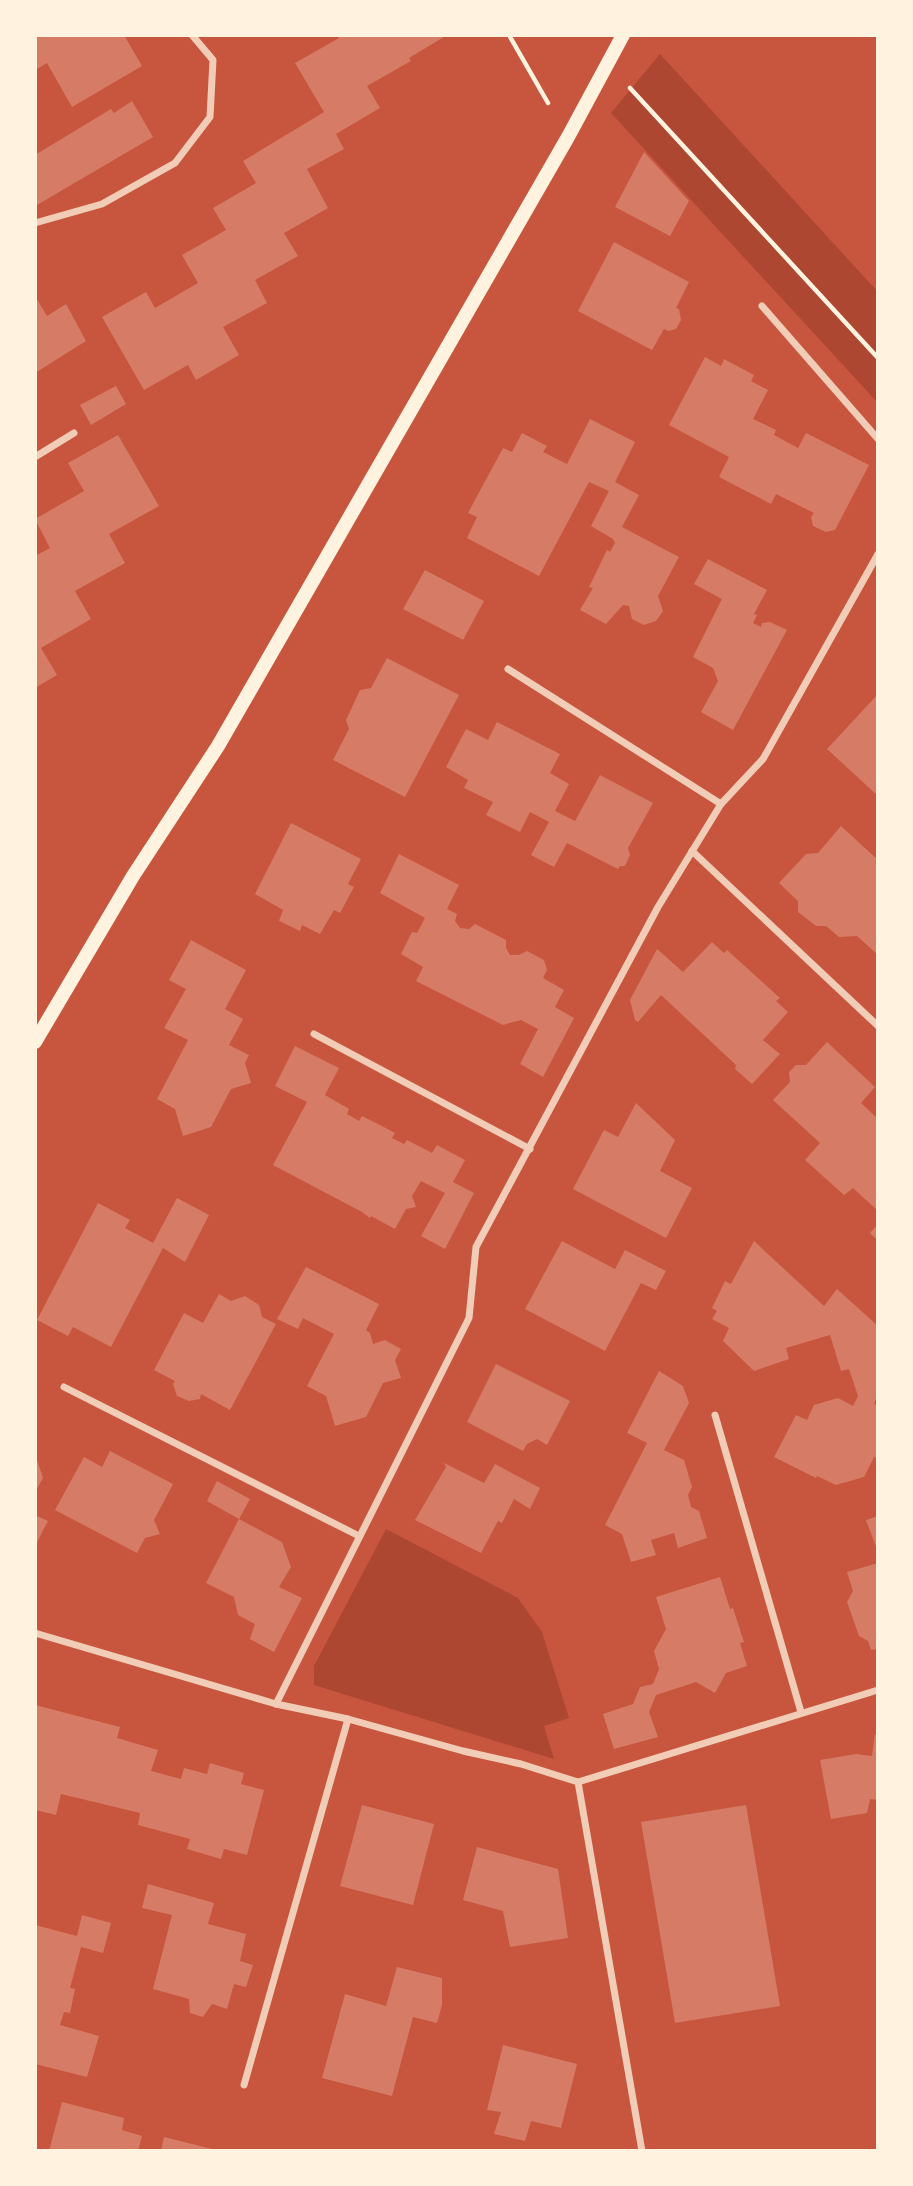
<svg xmlns="http://www.w3.org/2000/svg" width="913" height="2186" font-family="'Public Sans',sans-serif">
<style>
.green{fill:#ae4732}
.building{fill:#d67c66}
.lines{fill:none;stroke-linecap:round;stroke-linejoin:round}
.path{stroke:#fff3e0;stroke-width:4.5}
.minor{stroke:#f1ccb7;stroke-width:7}
.secondary{stroke:#fff3e0;stroke-width:14}
</style>
<rect width="100%" height="100%" fill="#c8553d"/>
<g class="green">
<polygon points="660,54 878,292 878,403 611,113"/>
<polygon points="386,1529 518,1598 542,1632 569,1718 544,1726 554,1759 314,1685 314,1666"/>
</g>
<g class="building">
<polygon points="35,35 124,35 142,66 72,107 47,63 37,69 35,66"/>
<polygon points="337,35 447,35 409,58 411,61 367,86 380,108 336,134 344,149 307,169 328,208 284,233 298,256 255,280 267,303 223,327 239,355 196,380 188,365 144,390 102,317 146,292 155,308 198,283 182,255 226,230 213,208 256,183 243,161 324,112 295,63 339,38"/>
<polygon points="132,101 153,137 37,205 35,201 35,155 111,109 114,113"/>
<polygon points="644,152 689,201 670,236 615,207"/>
<polygon points="614,242 689,282 676,308 679,309 681,320 676,329 669,331 664,329 652,350 578,311"/>
<polygon points="35,296 47,316 66,304 86,341 35,373"/>
<polygon points="705,357 721,366 724,359 754,375 751,381 768,390 753,419 776,430 774,435 798,448 806,433 869,465 835,530 826,532 813,526 811,517 814,513 776,494 771,504 719,477 729,457 669,425"/>
<polygon points="116,386 126,404 91,425 80,405"/>
<polygon points="590,419 635,442 615,482 639,495 622,527 679,557 658,596 663,611 656,621 644,625 632,619 629,606 623,605 606,624 580,610 593,588 589,587 607,550 610,552 615,543 613,539 591,526 609,491 589,482 539,576 467,538 477,517 468,513 503,448 512,452 522,433 547,446 543,452 567,464"/>
<polygon points="118,435 159,506 109,534 125,563 75,591 91,619 41,648 57,675 35,688 35,556 50,548 35,519 84,491 68,463"/>
<polygon points="708,559 767,590 754,614 757,615 753,623 761,627 762,623 770,622 787,630 733,730 701,712 718,681 713,668 693,657 722,599 694,584"/>
<polygon points="425,570 484,601 463,640 403,609"/>
<polygon points="387,658 459,695 405,797 333,760 349,729 346,720 360,690 371,688"/>
<polygon points="878,694 878,796 827,749"/>
<polygon points="497,722 560,754 550,773 569,784 555,811 575,821 600,775 653,803 628,848 630,855 625,866 620,866 618,869 567,843 554,867 531,855 549,822 530,812 520,832 486,815 493,802 464,788 468,780 446,767 466,729 488,740"/>
<polygon points="291,823 361,859 348,884 354,887 340,913 334,910 320,934 302,925 300,931 279,921 283,910 255,894"/>
<polygon points="841,826 878,860 878,955 857,936 839,937 826,926 816,926 798,912 798,901 779,883 806,854 818,853"/>
<polygon points="399,854 459,885 447,909 457,914 455,921 460,928 469,929 475,924 506,940 506,948 510,955 519,955 527,951 544,960 547,970 543,978 564,990 555,1007 574,1018 543,1077 520,1064 538,1029 521,1020 503,1025 416,981 423,967 401,954 412,932 417,933 425,918 380,893"/>
<polygon points="191,940 246,970 225,1009 243,1019 229,1045 249,1055 245,1063 251,1083 231,1089 211,1127 183,1136 175,1109 157,1099 188,1040 164,1028 186,989 169,980"/>
<polygon points="712,942 724,953 727,950 780,998 776,1001 788,1012 763,1040 780,1054 752,1084 735,1069 736,1065 661,995 638,1022 635,1020 630,1000 657,949 683,972"/>
<polygon points="827,1042 875,1087 861,1103 878,1119 878,1211 853,1188 844,1195 805,1160 820,1143 773,1100 790,1082 789,1072 796,1065 806,1065"/>
<polygon points="295,1046 339,1068 325,1095 349,1109 347,1114 359,1121 362,1116 378,1124 395,1133 392,1138 404,1144 407,1140 432,1153 437,1145 465,1160 453,1182 474,1193 445,1249 421,1236 445,1193 421,1181 412,1196 416,1207 406,1209 395,1229 371,1216 370,1218 362,1212 273,1165 307,1102 275,1086"/>
<polygon points="636,1103 675,1140 660,1171 692,1188 666,1238 573,1189 604,1130 618,1137"/>
<polygon points="177,1198 209,1215 185,1262 163,1248 111,1347 73,1327 68,1336 37,1320 98,1203 130,1220 125,1228 153,1243"/>
<polygon points="878,1224 878,1241 870,1233"/>
<polygon points="562,1241 615,1269 625,1250 666,1271 656,1290 641,1283 605,1351 525,1309"/>
<polygon points="754,1241 824,1306 837,1289 878,1326 878,1393 874,1404 878,1406 878,1459 874,1457 864,1477 836,1485 817,1476 816,1478 774,1457 796,1415 807,1420 814,1405 838,1398 853,1406 858,1396 849,1369 841,1371 830,1335 786,1348 789,1359 754,1371 723,1341 729,1328 712,1319 717,1311 712,1308 725,1281 731,1284"/>
<polygon points="306,1267 379,1304 366,1330 370,1333 373,1344 385,1340 401,1349 395,1360 401,1378 383,1383 366,1417 335,1426 326,1396 307,1386 334,1334 303,1318 298,1329 277,1319"/>
<polygon points="219,1294 231,1301 245,1296 259,1305 262,1317 276,1324 230,1410 201,1394 200,1399 189,1401 177,1396 173,1384 175,1381 154,1370 184,1313 203,1323"/>
<polygon points="496,1364 570,1401 547,1445 537,1439 527,1444 523,1451 467,1422"/>
<polygon points="659,1371 683,1386 689,1403 664,1450 684,1460 692,1487 688,1495 691,1507 699,1511 707,1538 678,1548 674,1533 651,1540 656,1555 631,1562 622,1534 605,1525 647,1443 627,1433"/>
<polygon points="110,1451 173,1484 154,1520 160,1534 145,1538 137,1553 55,1510 84,1457 102,1467"/>
<polygon points="35,1454 43,1478 35,1492"/>
<polygon points="444,1463 484,1483 495,1464 540,1488 530,1509 514,1499 502,1523 498,1521 481,1553 415,1520 446,1467"/>
<polygon points="217,1481 250,1499 239,1519 207,1501"/>
<polygon points="35,1515 48,1521 35,1546"/>
<polygon points="878,1516 878,1552 866,1520"/>
<polygon points="239,1519 282,1542 291,1567 279,1587 302,1598 274,1652 250,1639 255,1624 238,1615 234,1597 206,1583"/>
<polygon points="878,1563 878,1649 871,1650 868,1641 859,1636 847,1602 853,1591 847,1572"/>
<polygon points="720,1577 730,1609 733,1608 744,1642 740,1643 747,1666 726,1673 715,1693 696,1682 656,1695 649,1712 658,1737 614,1749 603,1714 633,1704 640,1687 653,1684 659,1669 654,1651 666,1629 656,1597"/>
<polygon points="35,1705 120,1727 117,1738 158,1750 151,1771 181,1779 184,1768 207,1774 210,1763 244,1773 241,1784 264,1790 247,1855 224,1849 221,1859 187,1849 190,1839 138,1825 140,1813 61,1794 56,1815 35,1810"/>
<polygon points="875,1734 878,1735 878,1800 870,1799 867,1813 831,1819 820,1760 856,1754 872,1756"/>
<polygon points="362,1805 434,1824 413,1905 340,1886"/>
<polygon points="746,1805 780,2006 675,2023 641,1822"/>
<polygon points="477,1847 558,1869 568,1938 510,1947 503,1911 463,1900"/>
<polygon points="148,1884 214,1903 208,1924 246,1934 240,1961 253,1965 246,1987 234,1984 227,2009 212,2004 203,2017 190,2013 189,1999 153,1989 172,1915 142,1908"/>
<polygon points="82,1915 111,1923 103,1953 81,1947 70,1988 75,1989 70,2013 64,2012 60,2025 99,2036 87,2077 35,2064 35,1925 77,1936"/>
<polygon points="397,1967 442,1978 442,2005 437,2023 413,2017 392,2096 322,2078 345,1994 386,2006"/>
<polygon points="503,2045 577,2064 561,2128 531,2121 525,2141 494,2134 501,2112 487,2110"/>
<polygon points="62,2102 124,2118 122,2130 142,2136 138,2151 49,2151"/>
<polygon points="164,2137 216,2150 216,2151 161,2151"/>
</g>
<g class="lines">
<g class="path">
<polyline points="509,35 548,103"/>
<polyline points="630,88 878,358"/>
</g>
<g class="minor">
<polyline points="35,223 102,204 175,163 210,117 213,60 192,35"/>
<polyline points="762,306 878,439"/>
<polyline points="35,457 74,433"/>
<polyline points="508,669 721,804"/>
<polyline points="692,851 878,1026"/>
<polyline points="314,1034 530,1149"/>
<polyline points="64,1387 359,1536"/>
<polyline points="715,1415 801,1712"/>
<polyline points="35,1633 276,1704 348,1719 463,1751 521,1764 578,1782 878,1690"/>
<polyline points="276,1704 469,1318 476,1247 658,907 721,804 763,759 878,554"/>
<polyline points="578,1782 642,2151"/>
<polyline points="244,2085 348,1719"/>
</g>
<polyline class="secondary" points="35,1042 133,876 218,746 568,137 623,35"/>
</g>
<rect width="913" height="2186" fill="none" stroke="#fff3e0" stroke-width="74"/>
</svg>
